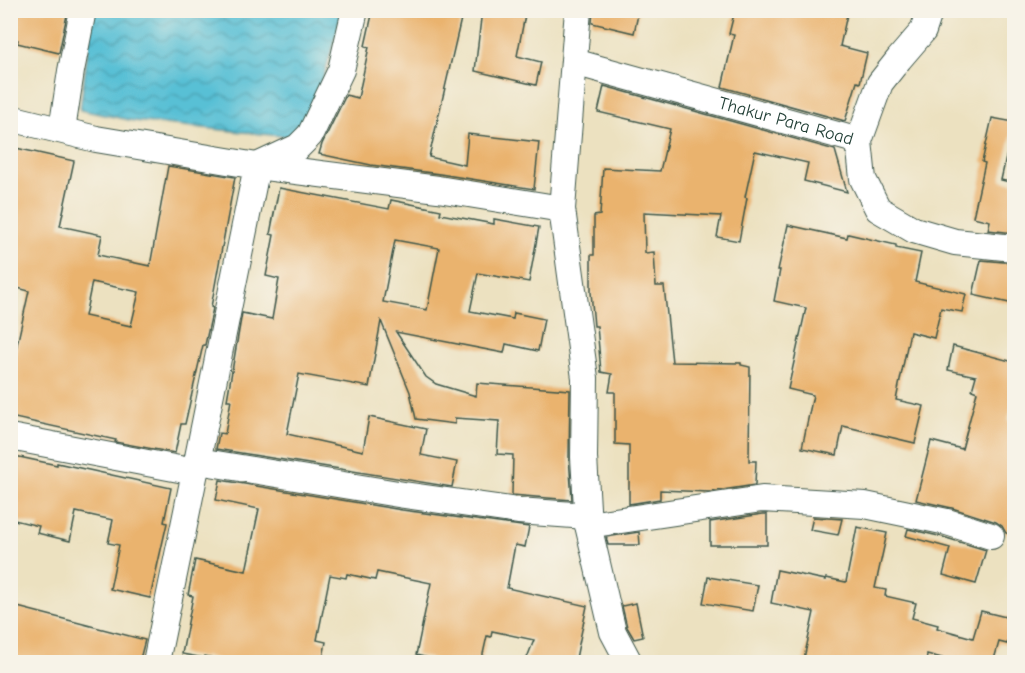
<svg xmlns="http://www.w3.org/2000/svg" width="1025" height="673" font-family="'Comic Neue',sans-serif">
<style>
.water{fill:url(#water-waves);stroke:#3c7e84;stroke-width:1.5}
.building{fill:#eab36e;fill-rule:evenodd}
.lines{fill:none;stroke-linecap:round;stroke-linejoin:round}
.street-casing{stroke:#3e5649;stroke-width:28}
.street{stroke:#fff;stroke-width:26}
.labels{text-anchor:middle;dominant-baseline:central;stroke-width:4.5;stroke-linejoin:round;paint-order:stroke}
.street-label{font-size:18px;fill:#1f3d34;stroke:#f7f3e8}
</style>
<defs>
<pattern id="water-waves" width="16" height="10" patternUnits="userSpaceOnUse" patternTransform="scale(1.5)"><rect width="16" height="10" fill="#58c0d5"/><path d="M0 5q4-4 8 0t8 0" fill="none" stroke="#489dae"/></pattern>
</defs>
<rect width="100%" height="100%" fill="#f7f3e8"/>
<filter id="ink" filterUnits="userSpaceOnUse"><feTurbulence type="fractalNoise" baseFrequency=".0167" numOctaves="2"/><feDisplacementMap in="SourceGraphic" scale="12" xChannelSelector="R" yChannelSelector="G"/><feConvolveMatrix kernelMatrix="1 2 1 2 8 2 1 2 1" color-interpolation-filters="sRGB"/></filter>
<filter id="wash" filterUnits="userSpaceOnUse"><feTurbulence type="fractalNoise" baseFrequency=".008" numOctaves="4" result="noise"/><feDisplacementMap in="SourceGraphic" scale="24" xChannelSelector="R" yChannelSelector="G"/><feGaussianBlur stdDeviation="1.35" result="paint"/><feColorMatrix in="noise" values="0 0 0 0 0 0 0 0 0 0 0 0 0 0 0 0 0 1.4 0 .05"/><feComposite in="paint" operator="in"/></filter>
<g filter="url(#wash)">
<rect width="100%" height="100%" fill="#ece1c0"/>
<polygon class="water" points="93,11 343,11 317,99 292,137 134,121 80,110"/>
<g id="blocks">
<g class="building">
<polygon points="10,10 68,10 59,53 17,43 18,40 10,38"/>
<polygon points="373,10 463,10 429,157 465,165 468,134 539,142 534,189 440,174 371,165 319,154 322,144 346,95 358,98 369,47 365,46"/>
<polygon points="482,10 526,10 517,56 541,62 536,85 475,71"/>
<polygon points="593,10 639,10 634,33 592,23"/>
<polygon points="735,10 848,10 840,46 867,53 860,83 857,82 845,121 722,87 734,35 729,34"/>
<polygon points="604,86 835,150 847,192 804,181 808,163 755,151 745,197 747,198 739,241 717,237 721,216 644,212 645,253 654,252 656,286 664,286 672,362 741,363 741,365 750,367 749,461 756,461 755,485 709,492 660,490 660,499 629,504 629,445 615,444 615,392 609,392 612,374 601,372 597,326 594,326 591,292 591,255 594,255 594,216 600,215 603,168 660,171 670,129 598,112"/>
<polygon points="992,118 1014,122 1001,180 1014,183 1014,233 988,230 990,221 973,217 985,163 982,162"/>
<path d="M16,148L74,161L60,226L102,235L98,255L150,266L168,166L235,177L211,307L213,308L205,345H203L185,424H181L175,453L115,442L116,440L10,417V376L29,291L10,286V175ZM92,282L139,292L131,326L85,316Z"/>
<path d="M279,188L389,209L391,200L441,210L440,214L494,224V219L539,227L529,282L478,273L470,311L513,319L514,313L544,319L538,351L506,344L504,353L396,332L426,377L436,384L476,396L477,383L570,390L569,457L572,500L512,495L513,455L497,454L499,421L455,418V424L416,419L410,392L381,321L369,387L299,374L287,434L363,451L369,417L426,429L421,455L457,462L452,487L216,449L219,433L225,434L231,400H227L242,313L272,319L279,279L266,276L274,235L270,234ZM395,240L439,248L427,310L383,302Z"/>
<polygon points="788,225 847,238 848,234 896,245 896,248 921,253 915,282 966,294 962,312 941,308 934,338 910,332 896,400 924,406 915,443 843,426 837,455 802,448 813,395 788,389 806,308 774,301 780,270 778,270"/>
<polygon points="981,260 1014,263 1014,304 973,295"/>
<polygon points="953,346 1014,362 1014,397 1008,421 1014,422 1014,536 1006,533 1002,526 996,522 952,508 916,500 931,441 962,449 977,392 972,390 976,376 948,370"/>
<polygon points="10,455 57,465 57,463 171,488 164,522 167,523 150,598 110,589 119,545 108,543 113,520 76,512 70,541 37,533 39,526 10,519"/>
<polygon points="220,480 402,510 529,527 525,547 515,545 507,588 587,606 575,663 525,663 534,640 492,631 491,637 487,636 481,663 449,663 416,655 431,583 377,572 375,580 347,574 346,578 330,575 317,640 326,642 322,663 235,663 205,656 204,658 182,654 193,596 188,595 195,560 246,571 259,509 216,500"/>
<polygon points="763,514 767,514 767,545 710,545 710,522"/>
<polygon points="813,517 842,519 838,535 810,530"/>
<polygon points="857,527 887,533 875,588 886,590 885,596 916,603 912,618 938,625 937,628 973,638 981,611 1014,619 1007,644 999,642 993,663 985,663 963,657 962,663 960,663 927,654 926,663 803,663 814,612 771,603 777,570 826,580 826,578 846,582"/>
<polygon points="908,529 943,537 986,550 976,584 943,575 950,548 906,536"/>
<polygon points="639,532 640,545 608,545 606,537"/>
<polygon points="708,577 758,585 753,611 703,603"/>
<polygon points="636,603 643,637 634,639 627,627 622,606"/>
<polygon points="10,605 145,640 139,663 10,663"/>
</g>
</g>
</g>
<g filter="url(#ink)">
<use href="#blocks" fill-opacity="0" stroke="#3e5649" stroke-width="1.5"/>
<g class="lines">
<defs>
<g id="street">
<polyline points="578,10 562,209 585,378 584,457 588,525 613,632 629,662"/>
<polyline points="930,10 923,31 899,59 880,83 859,141 863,179 878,209 914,230 955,242 1014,248"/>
<path id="s1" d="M574,62L859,141"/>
<polyline points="10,118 96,139 257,166 195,472"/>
<polyline points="62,130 71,71 83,10"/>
<polyline points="257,166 438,189 562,209"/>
<polyline points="257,166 298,147 310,135 341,70 355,10"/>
<polyline points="10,437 195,472 156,662"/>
<polyline points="198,461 404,495 518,511 587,516"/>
<polyline points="588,525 762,499 865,505 947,522 991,536"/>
</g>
</defs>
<use href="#street" class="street-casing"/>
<use href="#street" class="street"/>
</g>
</g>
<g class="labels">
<g class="street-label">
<text stroke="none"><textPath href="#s1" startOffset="220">Thakur Para Road</textPath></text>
</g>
</g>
<rect width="1025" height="673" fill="none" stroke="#f7f3e8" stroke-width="36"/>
</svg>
